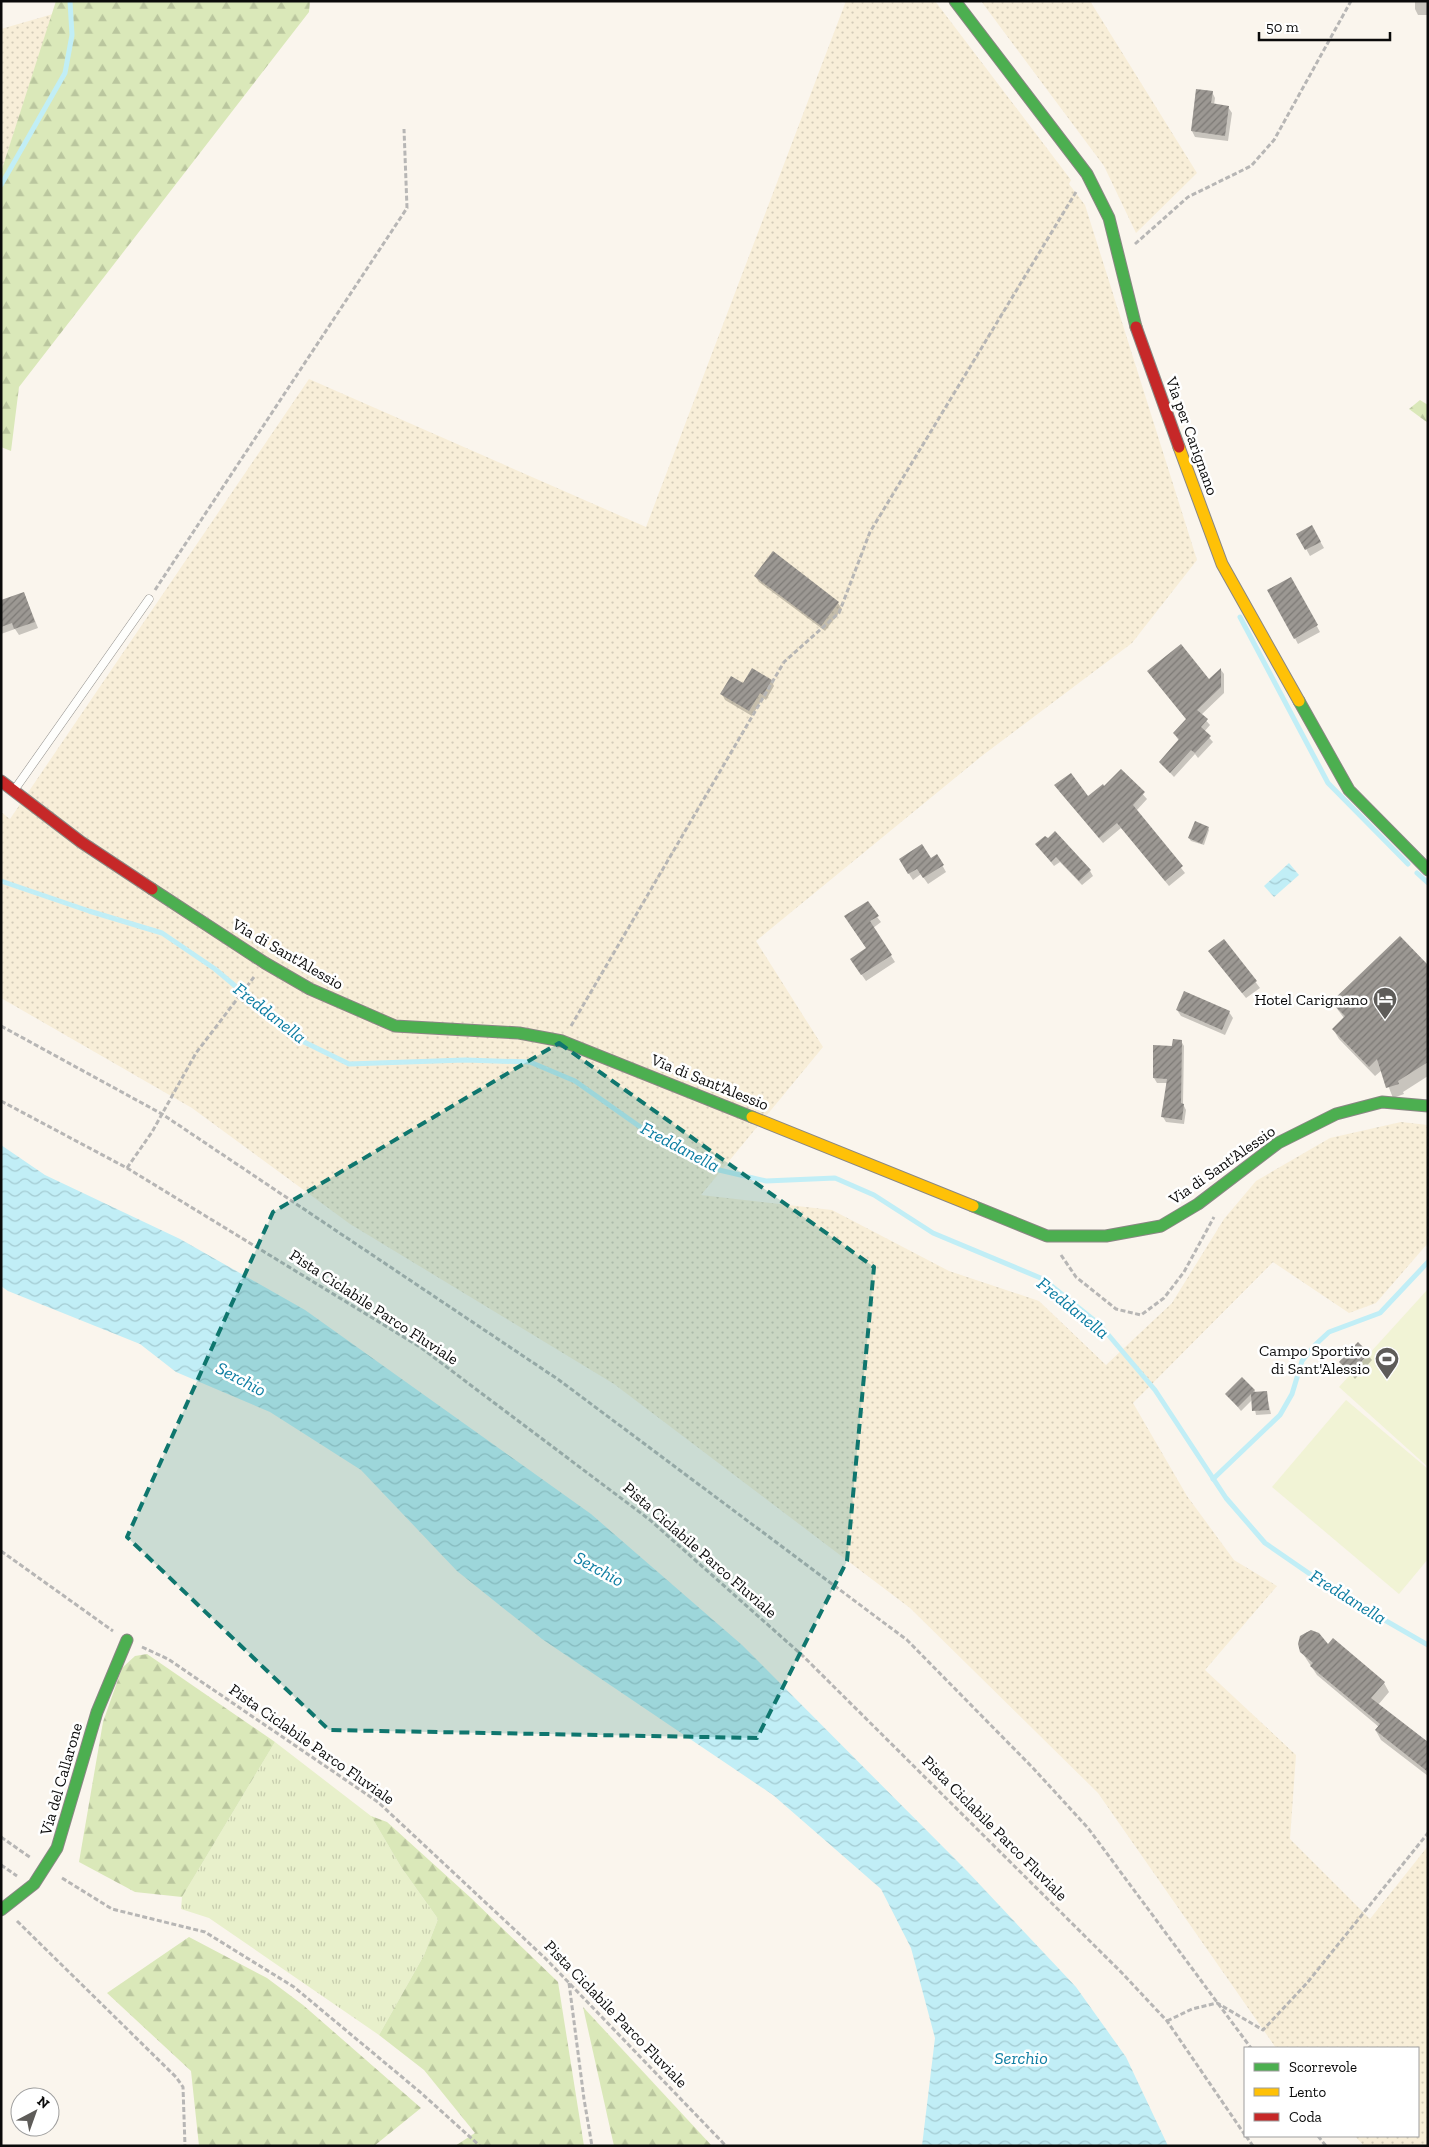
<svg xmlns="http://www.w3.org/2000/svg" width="1429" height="2147" font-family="'Zilla Slab',serif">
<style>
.farmland{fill:url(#farmland-dots)}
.grass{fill:url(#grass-tufts)}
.forest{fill:url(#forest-firs)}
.pitch{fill:#f1f3d5}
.water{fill:url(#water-waves)}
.shadow{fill:#0003}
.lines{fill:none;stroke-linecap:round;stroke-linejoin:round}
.stream{stroke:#c1eef6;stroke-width:5}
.building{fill:url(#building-hatch)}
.lane-casing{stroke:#92908c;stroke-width:9}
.fast-casing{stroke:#898683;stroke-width:13}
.slow-casing{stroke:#898683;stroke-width:13}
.jam-casing{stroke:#898683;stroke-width:13}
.path{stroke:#b7b6b5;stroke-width:3;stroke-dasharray:5 2.5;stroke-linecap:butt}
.lane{stroke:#fefefc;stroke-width:8}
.fast{stroke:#4caf50;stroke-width:11}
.slow{stroke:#ffc107;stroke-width:11}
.jam{stroke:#c62828;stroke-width:11}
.marked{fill:#0f766e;fill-opacity:0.2;stroke:#0f766e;stroke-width:4;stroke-dasharray:10 6;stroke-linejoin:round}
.labels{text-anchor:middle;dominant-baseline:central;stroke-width:5;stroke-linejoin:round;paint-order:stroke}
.street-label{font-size:16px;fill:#0a0a0a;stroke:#fff}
.poi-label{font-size:16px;fill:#0a0a0a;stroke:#fff;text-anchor:end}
.water-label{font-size:18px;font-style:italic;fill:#0d7da2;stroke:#fff}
</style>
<defs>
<pattern id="farmland-dots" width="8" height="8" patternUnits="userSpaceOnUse" patternTransform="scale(1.25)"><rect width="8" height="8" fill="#f8eed8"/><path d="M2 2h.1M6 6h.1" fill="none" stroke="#d3cbb8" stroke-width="1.8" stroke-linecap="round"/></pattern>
<pattern id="grass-tufts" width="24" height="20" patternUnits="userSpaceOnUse" patternTransform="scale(1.25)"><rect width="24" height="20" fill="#e8f0cb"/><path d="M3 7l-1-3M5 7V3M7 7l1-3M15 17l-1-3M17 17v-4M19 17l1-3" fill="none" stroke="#c6ccad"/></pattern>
<pattern id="forest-firs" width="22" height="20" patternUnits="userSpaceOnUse" patternTransform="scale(1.25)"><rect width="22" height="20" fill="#dae8b9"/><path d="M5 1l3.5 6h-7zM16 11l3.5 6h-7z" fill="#bac69e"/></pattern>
<pattern id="water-waves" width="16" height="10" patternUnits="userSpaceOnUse" patternTransform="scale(1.25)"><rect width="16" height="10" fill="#c1eef6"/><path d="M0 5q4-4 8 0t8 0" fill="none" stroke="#a4cbd2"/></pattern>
<pattern id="building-hatch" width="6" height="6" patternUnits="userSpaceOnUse" patternTransform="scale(1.25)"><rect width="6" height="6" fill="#9c9893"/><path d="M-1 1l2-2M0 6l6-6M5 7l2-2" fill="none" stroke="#7d7a76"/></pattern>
</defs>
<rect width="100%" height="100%" fill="#faf5ed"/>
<g class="farmland">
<polygon points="846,1 935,1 1071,180 1069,184 1085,205 1197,560 1132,643 983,755 756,941 823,1047 701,1195 832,1210 949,1271 1039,1301 1106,1365 1172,1303 1224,1219 1256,1181 1330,1138 1401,1122 1428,1125 1428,1243 1376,1303 1349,1313 1273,1262 1133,1403 1187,1496 1234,1560 1277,1586 1205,1670 1296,1755 1290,1839 1370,1919 1428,1846 1428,2146 1364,2146 1355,2136 1418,2136 1418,2048 1276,2048 1098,1793 910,1608 614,1384 350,1224 192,1108 1,998 1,812 10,819 309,379 646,527"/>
<polygon points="981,1 1090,1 1197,173 1136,233 1104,166"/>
<polygon points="53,14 1,172 1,29"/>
</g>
<polygon class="grass" points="275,1742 371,1816 401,1867 438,1919 424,1955 379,2035 209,1918 181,1909 182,1897"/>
<g class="forest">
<polygon points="56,1 310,1 309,12 19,387 11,451 1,447 1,172"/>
<polygon points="1420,400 1428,405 1428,423 1409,409"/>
<polygon points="147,1654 275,1742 182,1897 135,1892 79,1862 103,1722 122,1668 135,1656"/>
<polygon points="371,1816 387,1822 471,1898 558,1982 584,2146 455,2146 475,2133 424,2070 379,2035 424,1955 438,1919 401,1867"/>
<polygon points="189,1937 267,1978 303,2005 421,2108 374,2146 199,2146 191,2071 107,1993"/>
<polygon points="583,2007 712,2146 614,2146"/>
</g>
<g class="pitch">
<polygon points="1428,1289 1428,1467 1339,1387"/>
<polygon points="1346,1400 1428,1469 1428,1559 1399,1594 1272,1487"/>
</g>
<g class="water">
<polygon points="1289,863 1299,875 1274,897 1264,886"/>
<polygon points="1,1145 45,1175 180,1239 305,1310 591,1514 742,1645 967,1871 1076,1987 1126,2057 1168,2146 922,2146 935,2038 911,1948 881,1889 773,1795 542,1639 457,1571 361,1470 270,1412 176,1372 140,1344 8,1291 1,1286"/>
</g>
<g class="shadow">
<polygon points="1415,1 1428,1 1428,15 1418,15 1415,9"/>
<polygon points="1212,92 1215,98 1214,105 1228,107 1232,113 1228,141 1195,137 1192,131"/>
<polygon points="1312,527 1324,548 1310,556 1298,534"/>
<polygon points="773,553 838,603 842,609 825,631 759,582 755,576"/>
<polygon points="1291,578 1320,632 1298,644 1269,590"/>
<polygon points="24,593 38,628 19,635 15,629 1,634 1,601"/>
<polygon points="1221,670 1224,674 1224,693 1201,715 1210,725 1204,732 1213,742 1198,758 1195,754 1174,777 1160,762 1179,741 1174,733 1187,720 1152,677 1209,681"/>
<polygon points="771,680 774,686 766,700 763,698 752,716 725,700 722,694 743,685"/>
<polygon points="1121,770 1147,799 1136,811 1185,873 1169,886 1121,828 1103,843 1059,791 1088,798 1104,788"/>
<polygon points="1208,828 1209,830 1204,845 1191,841 1189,838"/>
<polygon points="1037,844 1090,871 1093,876 1082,885 1060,862 1054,866"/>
<polygon points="937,856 946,872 928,884 921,874 913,880 900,860 930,860"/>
<polygon points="877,917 881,922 873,928 895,962 866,981 855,965 867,949 849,923"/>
<polygon points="1224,940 1260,988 1246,998 1213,957"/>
<polygon points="1428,966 1428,1076 1403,1092 1404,1094 1393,1098 1382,1070 1375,1076 1339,1039 1333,1029 1344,1018 1332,1002"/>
<polygon points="1177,1010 1229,1012 1233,1018 1225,1035 1181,1016"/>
<polygon points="1181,1041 1184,1046 1183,1104 1186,1110 1184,1124 1166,1122 1163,1117 1168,1083 1157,1083 1154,1078"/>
<polygon points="1358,1344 1372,1360 1355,1379 1341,1362"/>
<polygon points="1254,1390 1256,1393 1266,1392 1271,1414 1256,1415 1253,1399 1241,1411 1227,1394"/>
<polygon points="1307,1632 1315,1632 1328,1646 1384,1683 1389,1692 1378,1705 1428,1743 1428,1776 1381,1740 1376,1731 1379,1727 1317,1675 1299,1648 1301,1636"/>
</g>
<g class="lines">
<g class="stream">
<polyline points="1,185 65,73 72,35 70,1"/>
<polyline points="1240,617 1328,783 1408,864"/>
<polyline points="1417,873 1428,883"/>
<polyline points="1,881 89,911 162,933 215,969 298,1039 349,1064 465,1060 530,1062 575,1081 646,1131 719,1170 766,1181 835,1178 874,1195 933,1233 1043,1279 1100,1325 1155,1390 1226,1498 1265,1543 1336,1592 1428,1645"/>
<polyline points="1213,1479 1280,1415 1292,1394 1302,1361 1315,1345 1329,1332 1380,1313 1428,1262"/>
</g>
</g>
<g class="building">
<polygon points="1196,89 1213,91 1211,103 1229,106 1225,136 1191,131"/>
<polygon points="1312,525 1321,542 1305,550 1296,534"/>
<polygon points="773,551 839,602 821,626 754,576"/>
<polygon points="1291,577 1318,625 1294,639 1267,590"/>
<polygon points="24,592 35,622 14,629 12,623 1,627 1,600"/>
<polygon points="1181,644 1209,679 1221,668 1221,687 1197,710 1208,719 1201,727 1211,736 1195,753 1191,750 1170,773 1159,762 1179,739 1173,733 1186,719 1147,671"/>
<polygon points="752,668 772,680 763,695 760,693 749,711 720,694 731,676 743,683"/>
<polygon points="1121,769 1145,792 1133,805 1183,866 1165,881 1117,823 1099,838 1054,785 1071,773 1088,796 1103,784 1104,786"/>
<polygon points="1195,821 1209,827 1202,844 1188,838"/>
<polygon points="1055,831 1091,870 1079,881 1056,857 1051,862 1035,844 1045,836 1048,838"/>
<polygon points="922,844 931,858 937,854 944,865 923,878 917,869 908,874 899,859"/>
<polygon points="868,901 879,916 870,921 892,955 861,975 850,959 866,948 844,916"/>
<polygon points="1400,936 1428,965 1428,1062 1398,1081 1399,1084 1386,1088 1377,1059 1369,1067 1332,1029 1345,1016 1331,1002"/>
<polygon points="1224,939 1257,981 1242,993 1208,951"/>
<polygon points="1184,991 1230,1011 1222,1030 1176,1010"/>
<polygon points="1173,1039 1182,1040 1181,1103 1184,1104 1182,1120 1161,1117 1167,1079 1153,1078 1153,1045 1172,1046 1171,1050"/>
<polygon points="1358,1342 1369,1353 1351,1373 1339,1362"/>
<polygon points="1242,1377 1255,1390 1253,1392 1267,1391 1269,1410 1252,1411 1251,1394 1238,1407 1225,1394"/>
<polygon points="1311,1630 1319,1633 1328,1644 1333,1638 1385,1682 1371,1698 1428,1742 1428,1772 1375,1730 1380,1724 1310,1666 1313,1663 1300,1652 1298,1644 1300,1636"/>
</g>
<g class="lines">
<defs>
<polyline id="lane" points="15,789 149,599"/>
<g id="fast">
<polyline points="955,1 1087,174 1109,218 1136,327"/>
<polyline points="1299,701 1349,790 1428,870"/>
<polyline points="152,889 265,963 310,989 395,1026 519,1033 562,1041 752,1117"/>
<polyline points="973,1206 1047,1236 1106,1236 1161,1226 1198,1204 1278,1143 1336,1114 1382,1102 1428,1106"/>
<polyline points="1,1910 34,1884 57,1848 97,1712 127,1640"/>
</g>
<g id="slow">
<polyline points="1179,447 1222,564 1299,701"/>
<polyline points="752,1117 973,1206"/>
</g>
<g id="jam">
<polyline points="1136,327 1179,447"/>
<polyline points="1,781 81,842 152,889"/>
</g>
</defs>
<use href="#lane" class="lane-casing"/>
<use href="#fast" class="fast-casing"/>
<use href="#slow" class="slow-casing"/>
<use href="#jam" class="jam-casing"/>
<g class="path">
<polyline points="1135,244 1188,197 1251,166 1274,140 1351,1"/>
<polyline points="155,590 407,208 404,129"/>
<polyline points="1,1026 162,1114 559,1380 907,1640 1033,1768 1088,1828 1251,2048"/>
<polyline points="571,1026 784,662 839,613 870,532 1076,192"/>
<polyline points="1,1101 127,1168 420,1347 650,1520 803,1656 1122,1973 1167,2021 1245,2135"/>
<polyline points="127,1168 152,1132 196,1053 254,977"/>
<polyline points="1061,1255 1076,1277 1116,1309 1141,1315 1164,1298 1184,1272 1214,1217"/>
<polyline points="1,1551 113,1631"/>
<polyline points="142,1647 168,1659 378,1802 546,1959 726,2146"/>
<polyline points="1,1837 31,1858"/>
<polyline points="1,1865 17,1876"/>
<polyline points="62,1878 112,1909 205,1932 294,1987 420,2092 480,2146"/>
<polyline points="17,1921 176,2077 183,2087 185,2146"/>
<polyline points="569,1983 584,2099 592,2146"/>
<polyline points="1167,2021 1192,2009 1217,2003 1263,2030 1307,1983 1428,1833"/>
<polyline points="1246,2136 1253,2146"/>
<polyline points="1318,2136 1326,2146"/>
</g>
<use href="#lane" class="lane"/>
<use href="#fast" class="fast"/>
<use href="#slow" class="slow"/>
<use href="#jam" class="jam"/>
</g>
<path class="marked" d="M559,1043L874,1267L847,1561L757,1738L329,1730L127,1537L273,1212Z"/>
<defs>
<symbol id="hotel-pin" viewBox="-11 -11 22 30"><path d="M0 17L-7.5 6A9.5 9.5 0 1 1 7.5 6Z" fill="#5e5c59" stroke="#fff"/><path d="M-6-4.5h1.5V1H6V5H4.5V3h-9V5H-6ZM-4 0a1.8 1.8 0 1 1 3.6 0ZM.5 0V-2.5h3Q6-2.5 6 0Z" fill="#fff"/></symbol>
<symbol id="stadium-pin" viewBox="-11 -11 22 30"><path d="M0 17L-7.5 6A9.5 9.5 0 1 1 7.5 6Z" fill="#5e5c59" stroke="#fff"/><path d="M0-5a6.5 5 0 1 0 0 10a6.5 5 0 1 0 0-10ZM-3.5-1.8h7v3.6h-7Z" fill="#fff"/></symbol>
</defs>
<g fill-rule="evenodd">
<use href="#hotel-pin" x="1371" y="985" width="28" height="38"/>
<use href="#stadium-pin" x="1373" y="1345" width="28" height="38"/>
</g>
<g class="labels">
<g class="street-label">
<text transform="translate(1192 436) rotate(70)">Via per Carignano</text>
<text transform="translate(288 954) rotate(30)">Via di Sant'Alessio</text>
<text transform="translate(710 1082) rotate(22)">Via di Sant'Alessio</text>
<text transform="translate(1222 1165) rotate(-35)">Via di Sant'Alessio</text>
<text transform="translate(374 1307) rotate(33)">Pista Ciclabile Parco Fluviale</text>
<text transform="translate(700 1550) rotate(41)">Pista Ciclabile Parco Fluviale</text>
<text transform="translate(312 1744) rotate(35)">Pista Ciclabile Parco Fluviale</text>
<text transform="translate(61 1779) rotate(-74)">Via del Callarone</text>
<text transform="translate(995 1828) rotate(45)">Pista Ciclabile Parco Fluviale</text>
<text transform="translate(616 2014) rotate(46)">Pista Ciclabile Parco Fluviale</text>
</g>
<g class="poi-label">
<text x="1368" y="999">Hotel Carignano</text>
<text x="1370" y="1350">Campo Sportivo<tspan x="1370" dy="18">di Sant'Alessio</tspan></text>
</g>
<g class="water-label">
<text transform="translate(270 1013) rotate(38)">Freddanella</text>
<text transform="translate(680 1147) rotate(28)">Freddanella</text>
<text transform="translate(1073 1308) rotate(39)">Freddanella</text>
<text transform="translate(241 1379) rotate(28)">Serchio</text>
<text transform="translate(599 1569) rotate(29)">Serchio</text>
<text transform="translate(1348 1597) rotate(32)">Freddanella</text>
<text x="1021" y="2058">Serchio</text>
</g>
</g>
<rect width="1429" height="2147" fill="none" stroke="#0a0a0a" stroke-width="5"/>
<rect x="1244" y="2047" width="175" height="90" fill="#ffffff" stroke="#9d9d9d"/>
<rect x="1254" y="2063" width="25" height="8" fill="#4caf50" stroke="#9d9d9d"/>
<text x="1289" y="2072" font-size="15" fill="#0a0a0a">Scorrevole</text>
<rect x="1254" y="2088" width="25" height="8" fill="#ffc107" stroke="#9d9d9d"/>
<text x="1289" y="2097" font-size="15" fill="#0a0a0a">Lento</text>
<rect x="1254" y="2113" width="25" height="8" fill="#c62828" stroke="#9d9d9d"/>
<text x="1289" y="2122" font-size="15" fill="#0a0a0a">Coda</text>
<g transform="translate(35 2112) rotate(41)"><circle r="24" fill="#ffffff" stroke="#9d9d9d"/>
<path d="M0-4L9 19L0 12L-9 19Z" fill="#5e5c59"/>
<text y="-8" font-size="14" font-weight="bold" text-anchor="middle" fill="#0a0a0a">N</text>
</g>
<path d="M1259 32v8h131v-8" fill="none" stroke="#0a0a0a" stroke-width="2.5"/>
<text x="1266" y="32" font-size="15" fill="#0a0a0a" stroke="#ffffff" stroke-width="4" paint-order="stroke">50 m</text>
</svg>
